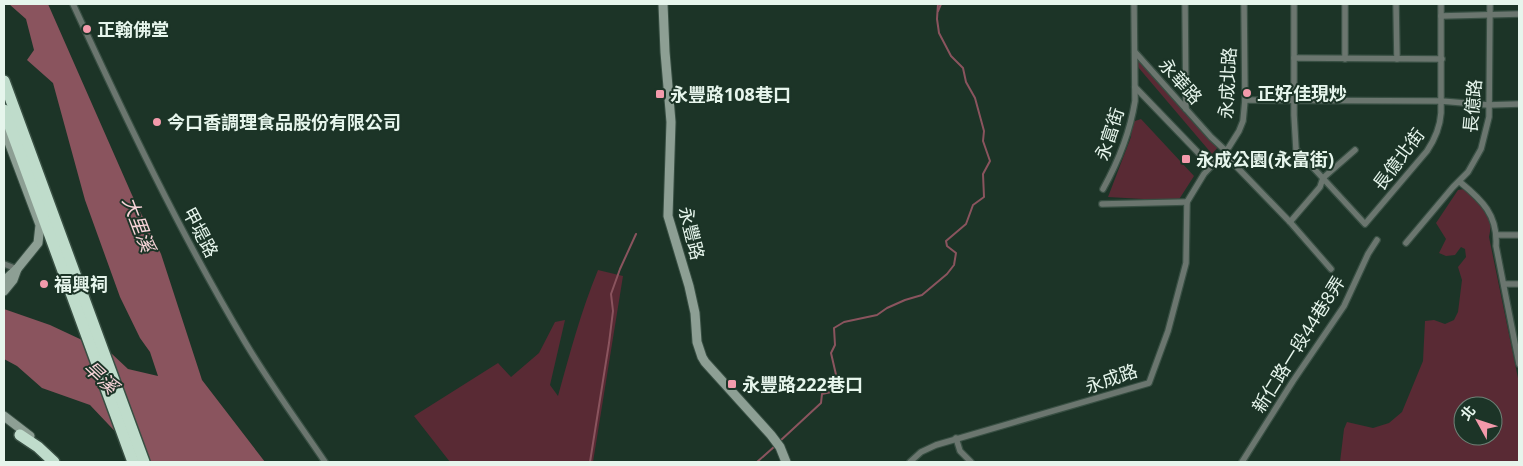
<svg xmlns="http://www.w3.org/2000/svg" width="1523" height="466" font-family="'Open Sans','Noto Sans TC',sans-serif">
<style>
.green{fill:#592a34;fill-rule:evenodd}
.water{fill:#8a545e}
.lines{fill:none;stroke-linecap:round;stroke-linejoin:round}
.stream{stroke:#8a545e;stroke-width:2}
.street-casing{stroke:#384f43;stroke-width:8}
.secondary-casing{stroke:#384f43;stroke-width:11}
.highway-casing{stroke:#384f43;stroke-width:14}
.street{stroke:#6b766f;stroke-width:5.5}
.secondary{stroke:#8d9f94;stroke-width:9}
.highway{stroke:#bfdccb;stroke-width:11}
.poi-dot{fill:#f39aab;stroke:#1c3427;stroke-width:2}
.labels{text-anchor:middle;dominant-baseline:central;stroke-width:4;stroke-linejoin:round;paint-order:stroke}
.poi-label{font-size:18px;font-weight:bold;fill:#e6f5ec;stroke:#1c3427;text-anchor:start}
.street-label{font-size:18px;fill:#e6f5ec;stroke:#1c3427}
.water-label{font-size:19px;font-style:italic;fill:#f9d5da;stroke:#1c3427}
</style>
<rect width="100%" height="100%" fill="#1c3427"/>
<g class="green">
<polygon points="1138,58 1219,146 1212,154 1138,67"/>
<polygon points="1141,119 1194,176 1178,201 1108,197 1131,137 1132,122"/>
<path d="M1464,189C1474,197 1488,207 1491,220C1491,225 1490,232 1489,237L1519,383V462H1340L1344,429L1347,422L1373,428L1389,423L1402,412L1423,361L1425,321L1434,320L1445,324L1454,320L1458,312L1462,280L1458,267L1466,257L1465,249L1461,247L1455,255L1446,256L1439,253L1446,239L1436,223L1458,190ZM1463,406H1493V436H1463Z"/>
<path d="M598,270L623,276L593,462H450L414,416L498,363L511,377L539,353L555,322L565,320L550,385L558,396C570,353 581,311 598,270Z"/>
</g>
<polygon class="water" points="9,4 48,4 132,195 161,254 202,380 265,462 144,462 90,405 42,388 17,366 4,359 4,309 50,325 112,354 128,369 158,376 150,352 140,338 120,297 85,200 53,83 27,60 34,50 26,19"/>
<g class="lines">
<g class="stream">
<polyline points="938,11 941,4"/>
<polyline points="780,441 821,403 822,394 836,391 838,386 837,379 831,353 835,345 834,328 844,322 877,315 887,308 905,300 922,295 947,274 954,265 956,253 947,246 946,241 966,224 973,205 984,197 983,174 990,161 983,141 984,131 975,98 966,82 963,68 951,56 939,33 937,19 938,4"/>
<polyline points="590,462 609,343 613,311 611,294 620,269 636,234"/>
<polyline points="757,462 775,446"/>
</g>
<defs>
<g id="street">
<path d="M73,4C126,119 180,233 245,342C270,384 298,422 325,462"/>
<polyline points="1185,4 1186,109"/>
<path d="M1294,4V115L1296,149L1365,224L1427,151C1435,139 1440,128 1441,113V4"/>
<polyline points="1345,4 1345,59"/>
<polyline points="1396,4 1397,59"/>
<polyline points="1441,16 1519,14"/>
<polyline points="1135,52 1211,137 1226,151 1233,163 1290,222 1331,269"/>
<polyline points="1294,58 1442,59"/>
<polyline points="1135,87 1211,166"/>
<polyline points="1245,100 1441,101 1488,105 1519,104"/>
<path d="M1460,182C1482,200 1498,215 1496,246L1519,364"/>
<path d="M1103,189C1118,162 1130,132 1135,101L1134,4"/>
<polyline points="1102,204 1187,202"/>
<polyline points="1290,222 1320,187 1323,178 1355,150"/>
<polyline points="1497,235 1519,235"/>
<polyline points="1406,243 1453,187 1468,172 1481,149 1489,117 1490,4"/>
<polyline points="4,264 17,269"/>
<polyline points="1504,284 1519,284"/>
<polyline points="956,438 960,451 971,462"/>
<polyline points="910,462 921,452 936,445 1149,383 1168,331 1186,263 1187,202 1204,174 1229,147 1239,131 1243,121 1245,100 1244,4"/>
<polyline points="1242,462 1293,381 1344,306 1368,254 1377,240"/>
</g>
<g id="secondary">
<polyline points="663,4 665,52 671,122 668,216 689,286 695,313 697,342 702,357 705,362 771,435 780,447 786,462"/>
<polyline points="4,129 40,225 38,243 17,269 4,281"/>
<polyline points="4,291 13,280 17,269"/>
<polyline points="4,416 30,436"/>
</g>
<g id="highway">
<polyline points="4,81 144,462"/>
<polyline points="4,110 133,462"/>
<polyline points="20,435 38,447 54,462"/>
</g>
</defs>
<use href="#street" class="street-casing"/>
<use href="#secondary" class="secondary-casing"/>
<use href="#highway" class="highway-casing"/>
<use href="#street" class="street"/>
<use href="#secondary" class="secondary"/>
<use href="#highway" class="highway"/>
</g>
<g class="poi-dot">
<circle cx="87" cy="29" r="5"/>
<circle cx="1247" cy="93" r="5"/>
<rect x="655" y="89" width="10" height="10" rx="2.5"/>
<circle cx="157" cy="122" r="5"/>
<rect x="1181" y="154" width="10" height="10" rx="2.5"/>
<circle cx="44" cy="284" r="5"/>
<rect x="727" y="379" width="10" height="10" rx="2.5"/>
</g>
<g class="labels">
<g class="poi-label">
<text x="97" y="29">正翰佛堂</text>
<text x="1257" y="93">正好佳現炒</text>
<text x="670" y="94">永豐路108巷口</text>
<text x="167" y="122">今口香調理食品股份有限公司</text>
<text x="1196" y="159">永成公園(永富街)</text>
<text x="54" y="284">福興祠</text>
<text x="742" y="384">永豐路222巷口</text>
</g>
<g class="street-label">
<text transform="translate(1181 81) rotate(48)">永華路</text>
<text transform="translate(1227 83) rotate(-87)">永成北路</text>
<text transform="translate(1472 106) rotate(-85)">長億路</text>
<text transform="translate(1109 134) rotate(-72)">永富街</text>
<text transform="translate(1398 159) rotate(-53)">長億北街</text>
<text transform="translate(201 232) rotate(62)">甲堤路</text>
<text transform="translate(692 233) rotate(76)">永豐路</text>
<text transform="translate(1298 344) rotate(-58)">新仁路一段44巷8弄</text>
<text transform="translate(1111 378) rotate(-19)">永成路</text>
</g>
<g class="water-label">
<text transform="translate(139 224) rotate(69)">大里溪</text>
<text transform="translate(101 377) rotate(43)">旱溪</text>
</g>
</g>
<rect width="1523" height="466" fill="none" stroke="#e6f5ec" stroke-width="10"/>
<g transform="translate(1478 421) rotate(310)"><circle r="24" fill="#1c3427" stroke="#6d8176"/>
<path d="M0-4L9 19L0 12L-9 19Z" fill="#f39aab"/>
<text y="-8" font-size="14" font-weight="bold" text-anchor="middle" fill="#e6f5ec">北</text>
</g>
</svg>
